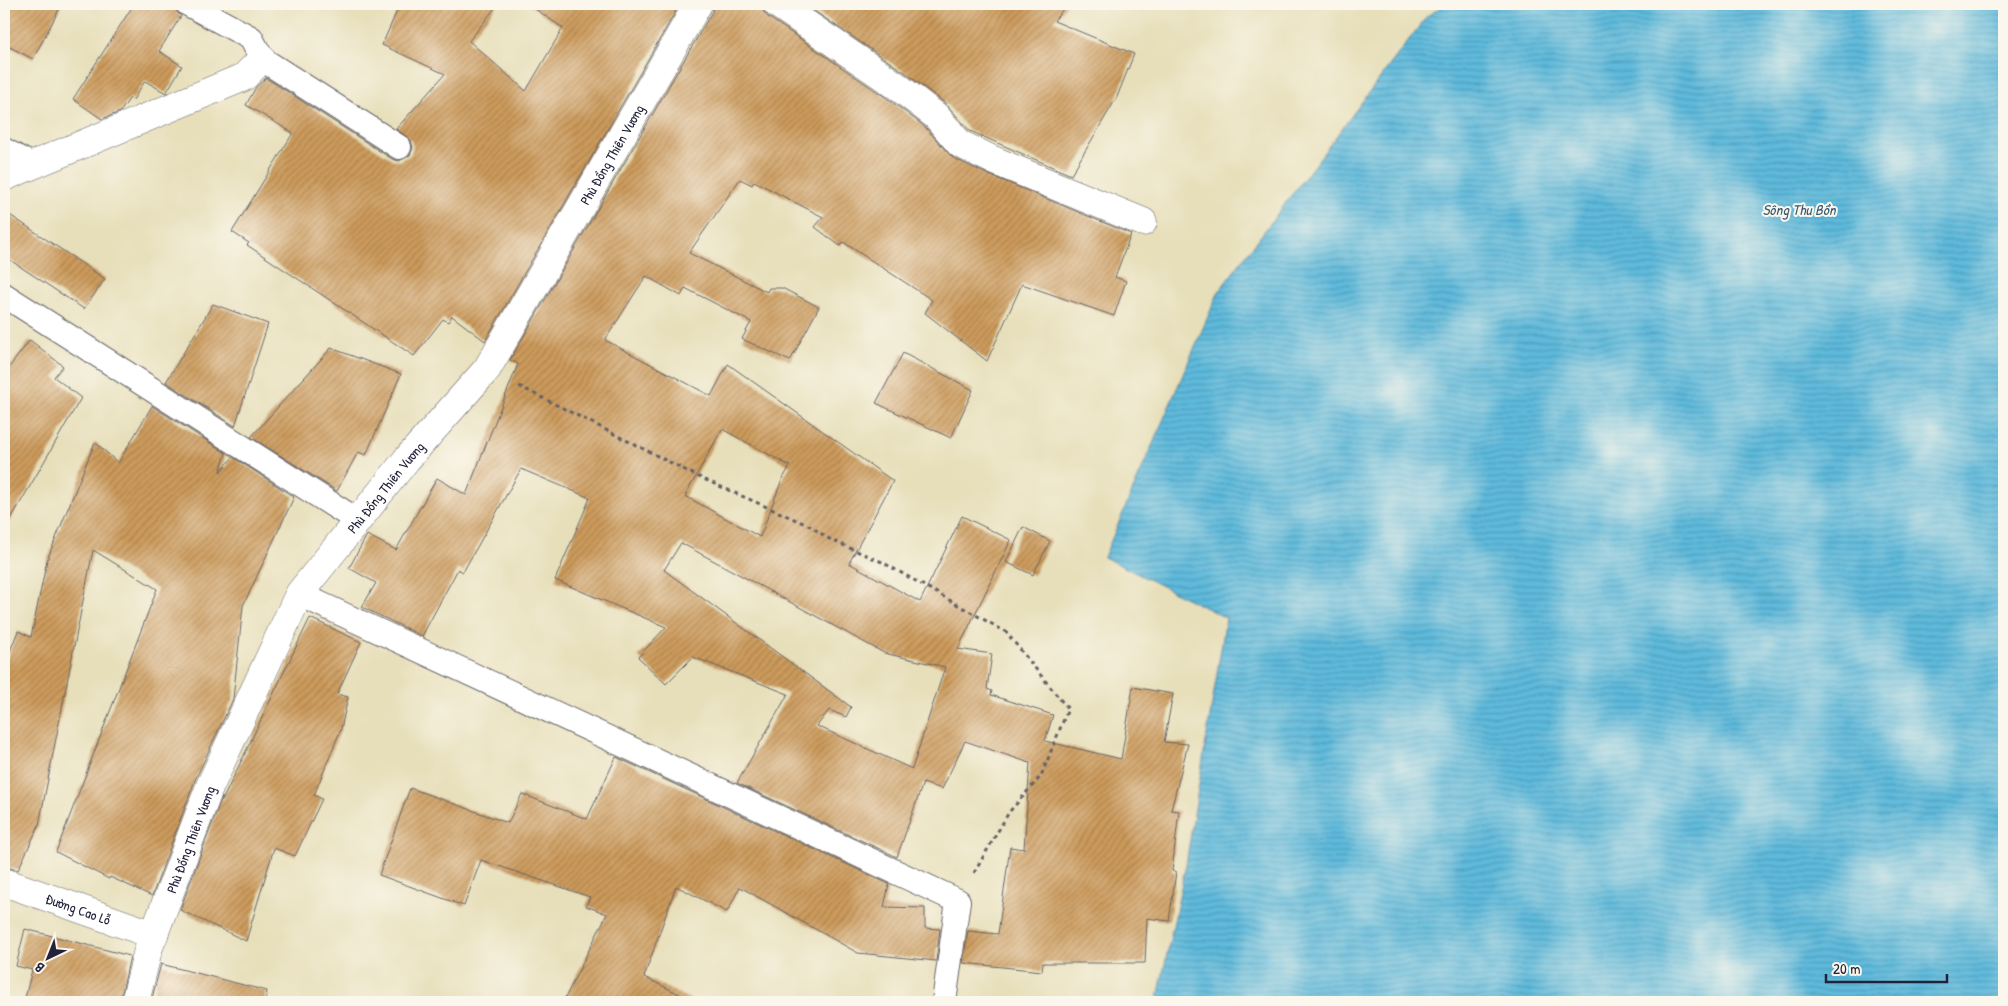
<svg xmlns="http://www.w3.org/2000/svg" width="2008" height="1006" font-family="'Patrick Hand',sans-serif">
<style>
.water{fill:url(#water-rules);stroke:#406e8c}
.building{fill:url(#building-hatch);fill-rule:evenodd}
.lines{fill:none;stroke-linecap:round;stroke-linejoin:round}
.service-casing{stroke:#676467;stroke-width:26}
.minor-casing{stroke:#676467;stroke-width:29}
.path{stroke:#676467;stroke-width:3;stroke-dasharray:4 4;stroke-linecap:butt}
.service{stroke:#fff;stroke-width:24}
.minor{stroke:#fff;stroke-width:28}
.labels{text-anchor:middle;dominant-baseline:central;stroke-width:4;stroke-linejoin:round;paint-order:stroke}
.street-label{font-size:14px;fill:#22223b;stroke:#fbf7ec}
.water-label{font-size:15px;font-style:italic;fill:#375773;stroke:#fbf7ec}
</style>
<defs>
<pattern id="water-rules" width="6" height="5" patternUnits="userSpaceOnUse" patternTransform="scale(1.25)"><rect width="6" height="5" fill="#5ebadc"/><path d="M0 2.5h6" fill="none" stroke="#4d97b4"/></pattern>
<pattern id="building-hatch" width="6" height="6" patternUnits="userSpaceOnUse" patternTransform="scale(1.25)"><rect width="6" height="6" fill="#cd9b5c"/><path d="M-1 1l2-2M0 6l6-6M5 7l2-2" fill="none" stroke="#a67e4d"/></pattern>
</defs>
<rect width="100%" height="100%" fill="#fbf7ec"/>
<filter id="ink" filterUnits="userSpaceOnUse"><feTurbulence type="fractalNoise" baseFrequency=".02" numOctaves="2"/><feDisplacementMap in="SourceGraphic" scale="10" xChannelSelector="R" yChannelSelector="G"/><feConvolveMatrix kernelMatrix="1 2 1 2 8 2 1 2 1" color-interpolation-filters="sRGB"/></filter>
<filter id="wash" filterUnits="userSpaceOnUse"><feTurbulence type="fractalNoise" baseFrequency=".0096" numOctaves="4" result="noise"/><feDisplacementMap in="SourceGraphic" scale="20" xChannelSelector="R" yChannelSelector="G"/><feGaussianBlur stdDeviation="1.12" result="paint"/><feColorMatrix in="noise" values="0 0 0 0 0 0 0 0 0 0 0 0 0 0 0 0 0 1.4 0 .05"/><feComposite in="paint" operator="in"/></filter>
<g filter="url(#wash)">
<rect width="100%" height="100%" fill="#e7dfba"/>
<polygon class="water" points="1446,4 2004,4 2004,1002 1157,1002 1186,864 1226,618 1104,557 1219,291 1427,16"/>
<g id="blocks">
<g class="building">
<polygon points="4,4 62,4 33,59 4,44"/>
<polygon points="134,4 174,4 176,11 181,16 159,51 182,66 166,93 145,81 133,100 130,98 120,112 102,119 73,99"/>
<polygon points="400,4 498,4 469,41 526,91 563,28 528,4 680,4 485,341 452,316 448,322 443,319 414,356 247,245 249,243 232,232 293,133 246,105 256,87 266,78 392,159 399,161 410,155 413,148 411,140 396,129 445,74 382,45"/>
<path d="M714,4H762L763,11L768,17L888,99L925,127L953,158L987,174L1131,234L1115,277L1126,281L1114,316L1022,284L987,361L925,313L932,300L843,242L840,246L815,227L823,217L754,181L752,185L740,179L689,253L767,292L769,288H782L819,307L790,361L742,339L751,322L685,288L681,296L646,276L605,340L711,396L728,364L893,481L849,563L920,602L962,516L1011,540L958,649L992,654L987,689L992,691L991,695L1053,715L1045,741L1121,759L1133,687L1173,694L1164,742L1188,744L1171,810L1179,811L1172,871L1176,872L1169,921L1147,918L1145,963H1043L1042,971L963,963L968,931L998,934L1010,847L1024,849L1030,763L965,741L942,789L923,783L897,857L737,783L788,694L693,657L666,684L638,657L666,627L555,580L590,498L521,469L463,572L458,569L422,636L362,607L376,583L349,568L367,535L396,550L437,478L466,495L518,364L510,360L712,12ZM722,429L790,466L781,482L760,537L685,496ZM681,543L884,653L945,667L912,769L817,726L829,710L846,717L851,707L664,570Z"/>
<polygon points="804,4 1067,4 1054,21 1134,54 1117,97 1071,175 970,131 946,104 906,73"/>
<polygon points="4,211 105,279 84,309 4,256"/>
<polygon points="213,304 268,324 235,426 166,382"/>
<polygon points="30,340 63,366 54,377 81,398 4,531 4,374"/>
<polygon points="331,348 401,374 366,455 358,452 337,491 251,437"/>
<polygon points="903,353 973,390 951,438 876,403"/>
<polygon points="152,406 226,453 220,472 233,457 294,497 243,606 233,699 195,780 152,896 110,877 109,879 56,852 157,589 93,550 39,825 18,870 4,867 4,666 18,631 31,637 47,560 95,442 118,463"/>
<polygon points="1023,527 1050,541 1033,575 1006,562"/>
<polygon points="310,618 361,642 337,694 348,697 341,729 314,795 322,799 295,856 274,848 246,941 180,910 222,797 222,801"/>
<polygon points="616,757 889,884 884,907 925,908 925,928 940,929 936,961 858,953 740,887 727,912 676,886 644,977 696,1002 563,1002 607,914 586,906 590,897 481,860 464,906 379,875 410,788 508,823 522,794 587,819"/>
<polygon points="25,929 130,956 120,1002 24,1002 32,970 16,966"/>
<polygon points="161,964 267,991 265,1002 151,1002"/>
</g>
</g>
</g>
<g filter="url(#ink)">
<use href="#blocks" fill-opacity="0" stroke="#676467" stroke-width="1"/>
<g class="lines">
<defs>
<g id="service">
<polyline points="188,4 251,38 262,59 399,147"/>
<polyline points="4,150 32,165"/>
<polyline points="4,295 358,521"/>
<polyline points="299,594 958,901 944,1002"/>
</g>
<g id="minor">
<polyline points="777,4 897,86 936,116 960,144 993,160 1143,222"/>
<polyline points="4,177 244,77 262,59"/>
<path id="s1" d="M4,882L154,935"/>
<path id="s2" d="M135,1002L148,950L210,786L299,594L407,459L487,369L698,4"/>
</g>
</defs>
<use href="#service" class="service-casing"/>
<use href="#minor" class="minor-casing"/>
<polyline class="path" points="519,386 701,478 810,526 831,540 882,562 1006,632 1068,709 1041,776 1009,812 974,873"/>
<use href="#service" class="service"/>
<use href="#minor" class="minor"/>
</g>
</g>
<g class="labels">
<g class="street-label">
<text stroke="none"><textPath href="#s2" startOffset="982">Phù Đổng Thiên Vương</textPath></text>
<text stroke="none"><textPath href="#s2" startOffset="578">Phù Đổng Thiên Vương</textPath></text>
<text stroke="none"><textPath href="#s2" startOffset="172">Phù Đổng Thiên Vương</textPath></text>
<text stroke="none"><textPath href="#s1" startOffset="79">Đường Cao Lỗ</textPath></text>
</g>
<g class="water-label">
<text x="1799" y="209">Sông Thu Bồn</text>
</g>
</g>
<rect width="2008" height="1006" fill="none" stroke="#fbf7ec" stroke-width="20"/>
<g transform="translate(48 958) rotate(223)" stroke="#fbf7ec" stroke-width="4" paint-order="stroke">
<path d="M0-4L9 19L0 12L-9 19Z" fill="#22223b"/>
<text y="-8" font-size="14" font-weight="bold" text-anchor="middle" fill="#22223b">B</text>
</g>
<path d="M1826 974v8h121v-8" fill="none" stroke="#22223b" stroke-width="2.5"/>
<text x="1833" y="974" font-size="15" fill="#22223b" stroke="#fbf7ec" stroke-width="4" paint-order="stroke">20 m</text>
</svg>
